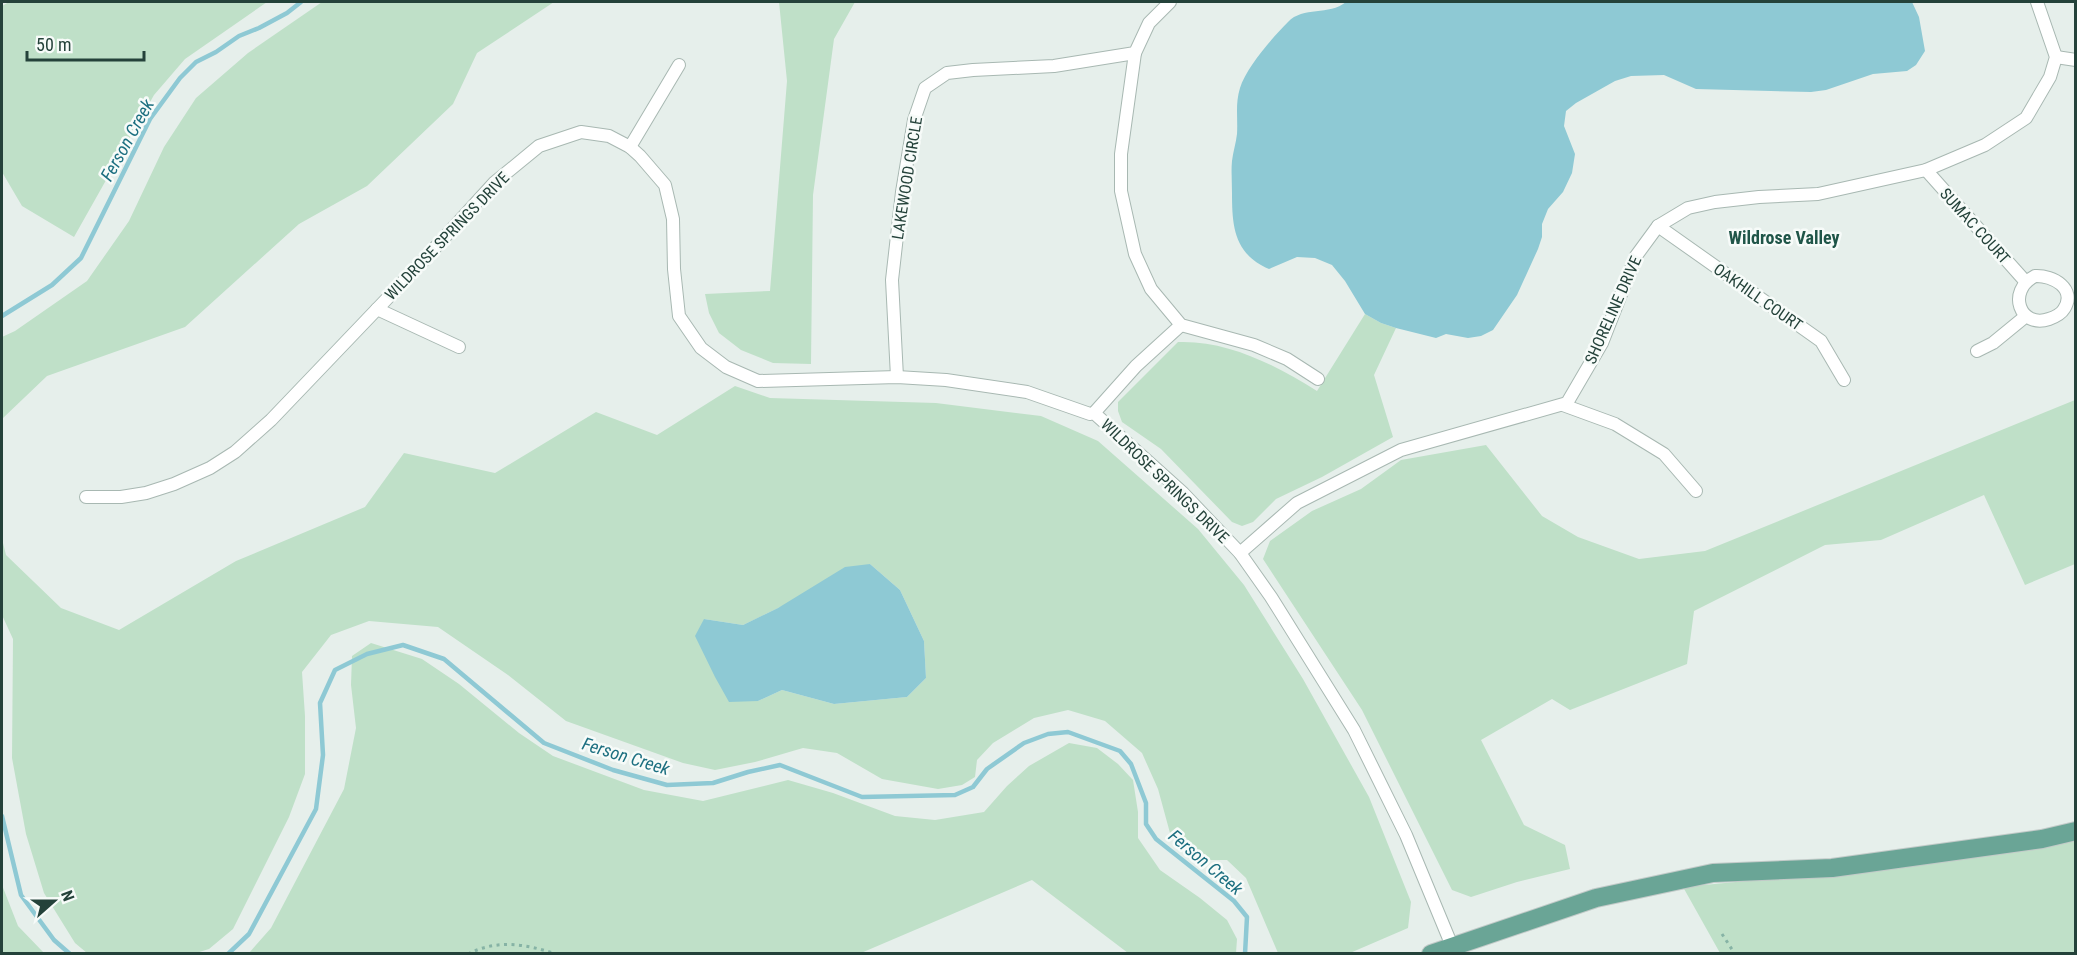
<svg xmlns="http://www.w3.org/2000/svg" width="2077" height="955" font-family="'Roboto Condensed',sans-serif">
<style>
.green{fill:#bfe0c8;fill-rule:evenodd}
.water{fill:#8ec9d4}
.lines{fill:none;stroke-linecap:round;stroke-linejoin:round}
.stream{stroke:#8ec9d4;stroke-width:4.5}
.street-casing{stroke:#a8b8b2;stroke-width:14}
.primary-casing{stroke:#c2cac8;stroke-width:20}
.path{stroke:#86b3a5;stroke-width:3;stroke-dasharray:3 4.5;stroke-linecap:butt}
.street{stroke:#fff;stroke-width:12}
.primary{stroke:#6aa596;stroke-width:18}
.labels{text-anchor:middle;dominant-baseline:central;stroke-width:5;stroke-linejoin:round;paint-order:stroke}
.street-label{font-size:16px;fill:#24423a;stroke:#f7fbf9}
.water-label{font-size:18px;font-style:italic;fill:#1c6f80;stroke:#f7fbf9}
.neighbourhood-label{font-size:18px;font-weight:bold;fill:#1f5548;stroke:#f7fbf9}
</style>
<rect width="100%" height="100%" fill="#e6efeb"/>
<g class="green">
<polygon points="9,2 267,2 185,59 154,95 74,237 22,206 2,172 2,6"/>
<polygon points="322,2 554,2 477,53 453,104 367,186 299,224 185,327 47,376 2,419 2,337 15,331 87,281 129,221 164,147 196,98 248,53"/>
<polygon points="779,2 855,2 834,39 813,195 811,364 773,363 741,350 719,333 709,313 705,294 770,291 787,81"/>
<path d="M1365,314L1381,323L1396,328L1374,375L1393,437L1322,477L1276,499L1253,522L1242,526L1232,522L1161,449L1122,422L1118,411V402L1178,342C1227,340 1276,365 1317,391Z"/>
<path d="M735,386L770,398L936,403L1041,416L1098,441L1198,529L1244,585L1303,679L1369,797L1411,902L1408,928L1350,953H1278L1246,878L1227,860H1205L1188,853L1170,833L1158,789L1142,753L1105,721L1068,710L1034,718L993,743L977,760L975,777L962,785L938,789L882,779L837,753L803,748L755,762L715,770L683,763L566,721L508,675L438,627L369,621L331,635L302,672L305,716V774L289,817L233,929L209,949L196,953H87L75,943L44,893L26,834L12,758L13,639L2,615V539L6,555L61,608L119,630L236,561L365,507L404,453L495,473L596,412L657,435ZM870,564L900,590L924,641L926,678L907,697L834,704L782,690L758,701L704,619L743,625Z"/>
<polygon points="2075,400 2075,564 2025,585 1984,495 1881,540 1825,545 1694,611 1687,664 1570,710 1552,699 1481,740 1524,825 1565,845 1570,869 1517,882 1471,897 1452,890 1362,710 1263,559 1270,541 1312,511 1361,489 1401,460 1486,445 1542,516 1578,537 1639,559 1705,551"/>
<polygon points="371,643 422,659 459,684 519,733 553,756 644,790 703,801 788,780 833,793 895,816 935,820 984,812 1007,786 1029,766 1069,743 1097,748 1118,764 1133,780 1138,812 1138,838 1160,870 1200,898 1227,920 1237,939 1236,953 1128,953 1032,880 861,953 249,953 271,928 344,789 356,728 351,685 352,656"/>
<polygon points="2075,837 2075,953 1720,953 1683,887 1852,871"/>
<polygon points="2,885 18,926 44,953 2,953"/>
</g>
<g class="water">
<path d="M1346,2H1912L1919,17L1925,51L1916,65L1907,71L1873,74L1826,90L1811,92L1696,89L1664,75L1631,76L1615,81L1576,103L1566,111L1564,126L1575,154L1572,173L1563,192L1548,209L1542,224V237L1538,249L1517,295L1493,330L1481,336L1468,338L1446,334L1436,338L1396,328L1381,323L1365,314L1345,281L1332,265L1315,258L1297,257L1269,269C1234,254 1232,226 1232,193C1232,182 1231,171 1232,161C1233,152 1236,143 1237,134C1238,118 1235,104 1240,88C1246,68 1272,38 1288,22C1303,6 1329,16 1346,2Z"/>
<polygon points="870,564 900,590 924,641 926,678 907,697 834,704 782,690 758,701 729,702 715,677 695,636 704,619 743,625 778,608 845,567"/>
</g>
<g class="lines">
<g class="stream">
<polyline points="2,316 52,285 81,258 150,119 180,78 196,62 216,52 239,36 259,28 287,13 301,2"/>
<polyline points="2,816 21,895 54,940 70,954"/>
<polyline points="228,954 249,934 316,809 323,755 320,703 335,670 367,654 403,645 444,659 544,743 613,770 667,785 713,783 748,772 780,765 862,797 955,795 973,787 987,769 1024,743 1048,734 1068,732 1120,751 1131,764 1146,803 1146,824 1156,839 1234,901 1247,917 1245,954"/>
</g>
<defs>
<g id="street">
<polyline points="1135,53 1121,154 1121,191 1135,254 1151,289 1181,325 1254,345 1287,359 1318,379"/>
<polyline points="2056,57 2076,60"/>
<polyline points="630,147 679,65"/>
<polyline points="1926,170 2025,281"/>
<polyline points="1658,226 1821,341 1844,380"/>
<path d="M2035,276C2053,275 2077,289 2064,309C2061,314 2055,317 2049,319C2020,329 2006,291 2035,276Z"/>
<polyline points="377,309 459,347"/>
<polyline points="1977,351 1993,343 2026,316"/>
<polyline points="897,377 892,280 902,192 914,120 925,88 947,73 973,70 1054,66 1135,53 1149,23 1170,2"/>
<polyline points="1563,405 1615,424 1664,454 1696,491"/>
<polyline points="1094,413 1136,366 1181,325"/>
<polyline points="86,497 121,497 146,493 174,484 210,468 235,452 271,420 423,261 494,183 539,146 581,132 609,136 630,147 640,156 665,185 673,219 674,269 679,316 701,348 726,367 758,381 897,377 946,380 1027,392 1090,414 1094,413 1183,493 1240,553 1271,597 1354,730 1406,835 1452,946"/>
<polyline points="1240,553 1297,503 1401,450 1567,403 1602,343 1636,256 1658,226 1688,208 1715,202 1759,197 1818,194 1926,170 1985,145 2026,118 2050,77 2056,57 2037,2"/>
</g>
<polyline id="primary" points="1431,954 1596,898 1713,873 1832,868 2042,839 2076,831"/>
</defs>
<use href="#street" class="street-casing"/>
<use href="#primary" class="primary-casing"/>
<g class="path">
<polyline points="1722,934 1735,954"/>
<path d="M468,954C497,939 526,944 556,954"/>
</g>
<use href="#street" class="street"/>
<use href="#primary" class="primary"/>
</g>
<g class="labels">
<g class="street-label">
<text transform="translate(907 178) rotate(-81)">LAKEWOOD CIRCLE</text>
<text transform="translate(1975 226) rotate(48)">SUMAC COURT</text>
<text transform="translate(447 236) rotate(-46)">WILDROSE SPRINGS DRIVE</text>
<text transform="translate(1758 297) rotate(35)">OAKHILL COURT</text>
<text transform="translate(1613 310) rotate(-66)">SHORELINE DRIVE</text>
<text transform="translate(1165 481) rotate(44)">WILDROSE SPRINGS DRIVE</text>
</g>
<g class="water-label">
<text transform="translate(127 140) rotate(-61)">Ferson Creek</text>
<text transform="translate(626 756) rotate(17)">Ferson Creek</text>
<text transform="translate(1206 862) rotate(40)">Ferson Creek</text>
</g>
<g class="neighbourhood-label">
<text x="1784" y="237">Wildrose Valley</text>
</g>
</g>
<rect width="2077" height="955" fill="none" stroke="#24423a" stroke-width="6"/>
<g transform="translate(54 901) rotate(69)" stroke="#f7fbf9" stroke-width="4.5" paint-order="stroke">
<path d="M0-4.5L10 22L0 15L-10 22Z" fill="#24423a"/>
<text y="-9" font-size="16" font-weight="bold" text-anchor="middle" fill="#24423a">N</text>
</g>
<path d="M27 51v9h117v-9" fill="none" stroke="#24423a" stroke-width="3"/>
<text x="36" y="51" font-size="18" fill="#24423a" stroke="#f7fbf9" stroke-width="4.5" paint-order="stroke">50 m</text>
</svg>
